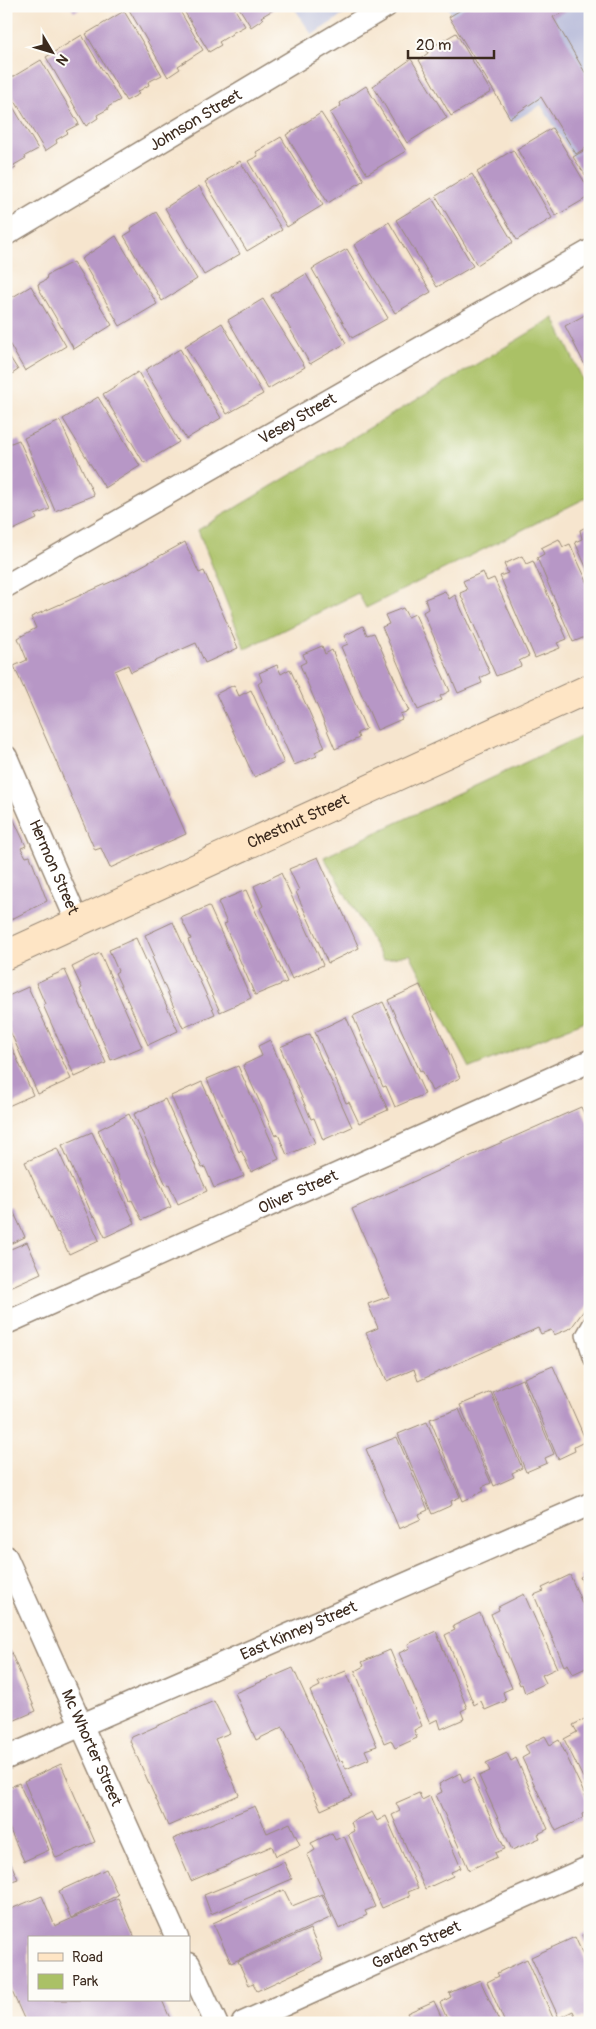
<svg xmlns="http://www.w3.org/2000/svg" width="596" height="2029" font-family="Pangolin,sans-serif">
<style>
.industrial{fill:#bfc2dd}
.green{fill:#aac166;stroke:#727642}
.building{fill:#b797c6}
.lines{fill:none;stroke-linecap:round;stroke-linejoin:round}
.lane-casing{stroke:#988876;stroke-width:14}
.street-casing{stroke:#988876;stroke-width:25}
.secondary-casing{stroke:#988876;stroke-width:30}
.lane{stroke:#fff;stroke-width:11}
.street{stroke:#fff;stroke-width:22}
.secondary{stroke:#fee5c5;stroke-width:28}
.labels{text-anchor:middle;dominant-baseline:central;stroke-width:4;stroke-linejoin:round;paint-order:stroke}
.street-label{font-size:16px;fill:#3b2a1e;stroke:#fdfcf7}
</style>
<rect width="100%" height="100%" fill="#fdfcf7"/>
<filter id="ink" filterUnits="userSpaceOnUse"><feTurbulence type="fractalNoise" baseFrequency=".02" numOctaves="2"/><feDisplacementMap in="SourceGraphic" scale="10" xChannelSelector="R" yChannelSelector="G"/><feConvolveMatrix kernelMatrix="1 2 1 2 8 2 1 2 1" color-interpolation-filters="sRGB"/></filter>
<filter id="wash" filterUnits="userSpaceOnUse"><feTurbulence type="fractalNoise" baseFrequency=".0096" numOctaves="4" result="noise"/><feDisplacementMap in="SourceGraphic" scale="20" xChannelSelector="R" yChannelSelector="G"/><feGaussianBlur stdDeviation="1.12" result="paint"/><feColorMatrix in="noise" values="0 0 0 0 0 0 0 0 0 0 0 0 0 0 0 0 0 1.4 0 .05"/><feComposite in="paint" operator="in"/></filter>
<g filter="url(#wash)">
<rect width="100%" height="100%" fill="#f6e5ce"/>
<g class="industrial">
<polygon points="293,6 357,6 312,35"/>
<polygon points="447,6 590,6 590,185 541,105 511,123"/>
</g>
<g class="green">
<polygon points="554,318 590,395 590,496 366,608 358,593 245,649 198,530"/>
<polygon points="590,732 590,1019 470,1068 410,954 383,960 324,857"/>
</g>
<g id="blocks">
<g class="building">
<polygon points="70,6 84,6 74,12"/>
<polygon points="131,6 177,6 203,50 178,66 180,69 168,77 128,8"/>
<polygon points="181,6 233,6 245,26 232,33 232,34 219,42 221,45 209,52"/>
<polygon points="238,6 276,6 272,8 273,10 261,17 263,19 251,27"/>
<polygon points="467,6 565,6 567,11 553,17 590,81 590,145 576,154 541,97 510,118 449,17"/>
<polygon points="124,11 162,75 148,82 149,85 137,92 139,94 126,101 86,34"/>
<polygon points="456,33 491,92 451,116 419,60 428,53 427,50"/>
<polygon points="82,35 120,100 108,107 108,109 97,115 98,118 86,126 46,57"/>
<polygon points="411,59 447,118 407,143 373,86"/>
<polygon points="41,60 79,124 66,131 68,133 56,140 57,143 45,151 6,86 6,81"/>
<polygon points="366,86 406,151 367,174 330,113 341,106 340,103"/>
<polygon points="6,95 38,149 25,156 26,158 14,165 16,168 6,173"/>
<polygon points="321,113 364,180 328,203 286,135"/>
<polygon points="552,128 590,191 590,196 556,216 517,149"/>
<polygon points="281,137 323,205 287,227 248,161 258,156 256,152"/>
<polygon points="590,147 590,182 573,157"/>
<polygon points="513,150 552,218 517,240 477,172"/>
<polygon points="240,161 282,230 247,251 205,182"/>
<polygon points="472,174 513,242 477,265 436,196"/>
<polygon points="199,186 240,254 204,275 165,208"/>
<polygon points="432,198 473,266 437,287 396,220"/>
<polygon points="156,212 197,279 162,301 124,236 132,231 131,228"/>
<polygon points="389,222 431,292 395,313 354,245"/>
<polygon points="116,236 157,304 120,326 81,259"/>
<polygon points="347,249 388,318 352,338 312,269"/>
<polygon points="73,262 112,325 74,349 39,289 38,284 46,280 47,275"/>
<polygon points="306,274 346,343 310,364 271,295"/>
<polygon points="31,286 66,346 25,371 6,338 6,301"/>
<polygon points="263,299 305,367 268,389 228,320"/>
<polygon points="590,312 590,375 565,326"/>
<polygon points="222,323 263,394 227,414 185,346"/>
<polygon points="180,349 221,418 186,439 145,370"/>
<polygon points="6,351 18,370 6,378"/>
<polygon points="138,372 179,442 144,463 103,394"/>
<polygon points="98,397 140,466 105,488 63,419"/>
<polygon points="60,421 94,495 55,511 24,438"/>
<polygon points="19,440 50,509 35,515 37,519 13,530 6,515 6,445"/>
<polygon points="590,525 590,576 575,542 582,539 580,530"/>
<polygon points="559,539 563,547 570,544 590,588 590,635 573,642 537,558 544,554 541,548"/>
<polygon points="185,542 199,573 204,571 238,648 205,663 196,643 131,672 128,665 115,671 186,834 110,868 101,848 95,850 14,666 27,660 18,638 36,628 31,617 122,577"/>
<polygon points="522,556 526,564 533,561 567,639 557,643 560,648 535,658 500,576 508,573 504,564"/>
<polygon points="483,572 487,581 494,578 529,656 519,661 521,666 496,676 460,593 467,590 463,581"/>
<polygon points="445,591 449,599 455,595 490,673 480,678 482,683 458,693 423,612 428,609 425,599"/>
<polygon points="403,608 408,617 415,614 450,691 440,696 442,700 418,710 382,627 389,624 385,615"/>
<polygon points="363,626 367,635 374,633 409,711 400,714 402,719 377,730 341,647 348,644 344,636"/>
<polygon points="322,646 325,654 332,650 366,729 357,733 359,738 335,749 300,665 306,662 303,654"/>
<polygon points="277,665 281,674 290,669 325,747 315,752 317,756 294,765 258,684 262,681 259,673"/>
<polygon points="234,685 239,696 251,690 284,763 254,777 216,694"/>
<polygon points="6,813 10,820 13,818 26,846 21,848 26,857 30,856 47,901 6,922"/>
<polygon points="318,857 359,948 328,963 296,892 299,890 289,869"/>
<polygon points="281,873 323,965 292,979 260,908 263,906 254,886"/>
<polygon points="246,890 287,982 255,995 224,924 227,923 218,902"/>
<polygon points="209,906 251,998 220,1012 188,940 191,939 181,918"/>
<polygon points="173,922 215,1014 183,1028 152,957 154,955 145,935"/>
<polygon points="136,938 178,1031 148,1045 115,973 118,971 109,950"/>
<polygon points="100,953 142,1047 111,1060 80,989 82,988 72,967"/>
<polygon points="65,970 106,1063 75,1077 43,1005 45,1004 36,983"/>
<polygon points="420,985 460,1078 432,1091 422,1070 420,1071 388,1000"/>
<polygon points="28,987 71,1079 38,1094 6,1022 9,1020 6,1015 6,997"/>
<polygon points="383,1002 425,1094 395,1107 386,1086 383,1087 353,1016"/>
<polygon points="346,1017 388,1110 359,1123 349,1102 346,1103 315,1032"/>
<polygon points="6,1034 33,1095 6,1107"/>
<polygon points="310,1034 352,1127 323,1140 314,1118 311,1119 280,1047"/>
<polygon points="270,1040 315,1143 287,1155 278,1134 275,1136 243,1065 262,1056 258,1046"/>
<polygon points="238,1066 279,1159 251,1172 241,1150 239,1152 207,1079"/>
<polygon points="202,1082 244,1176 214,1188 205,1167 202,1168 171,1096"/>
<polygon points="165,1099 207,1191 178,1204 169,1184 166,1185 134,1114"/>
<polygon points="581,1107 590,1126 590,1302 571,1328 554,1335 551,1330 541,1334 538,1328 418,1381 414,1369 387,1381 366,1333 378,1328 368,1304 390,1296 352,1209"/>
<polygon points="129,1114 171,1207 142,1220 132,1200 130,1201 98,1130"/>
<polygon points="92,1132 135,1223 105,1237 95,1216 93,1217 62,1145"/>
<polygon points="57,1148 99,1240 69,1254 58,1232 57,1233 25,1162"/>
<polygon points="11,1206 25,1237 6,1246 6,1208"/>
<polygon points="27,1242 41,1273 6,1289 6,1251"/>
<polygon points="553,1366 586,1441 574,1447 575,1451 558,1459 524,1378"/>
<polygon points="522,1379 554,1454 545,1458 547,1463 526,1472 493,1392"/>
<polygon points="491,1392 522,1468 512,1473 514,1477 494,1486 460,1405"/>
<polygon points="459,1409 491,1483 482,1487 484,1491 463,1501 430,1419"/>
<polygon points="427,1422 460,1497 451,1501 452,1505 432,1514 398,1434"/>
<polygon points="397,1437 428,1510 419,1514 421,1519 399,1529 366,1449"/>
<polygon points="590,1567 590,1600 580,1577 588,1573 587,1568"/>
<polygon points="570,1575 590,1622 590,1666 573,1674 568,1664 564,1666 534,1595 544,1591 542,1588"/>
<polygon points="524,1594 557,1668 542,1675 546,1683 525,1693 522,1684 520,1685 491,1614 499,1610 498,1607"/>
<polygon points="480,1613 512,1688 503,1692 506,1701 485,1710 481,1701 474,1705 445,1635 455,1630 453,1626"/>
<polygon points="436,1631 467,1708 461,1711 464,1719 441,1729 438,1719 430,1723 399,1653 410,1648 408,1644"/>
<polygon points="10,1650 36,1711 6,1724 6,1651"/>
<polygon points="390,1650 422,1726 414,1730 417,1738 395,1748 391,1740 384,1743 355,1671 364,1666 362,1662"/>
<polygon points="293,1668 352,1796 321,1810 283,1727 256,1740 235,1693"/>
<polygon points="346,1671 377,1746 365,1750 369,1759 346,1769 342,1760 340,1762 310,1691 320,1686 318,1682"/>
<polygon points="214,1701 230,1733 215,1739 239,1795 168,1826 130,1741 132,1737"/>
<polygon points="590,1716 590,1792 564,1739 577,1732 573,1725"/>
<polygon points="545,1736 550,1745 559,1740 590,1806 590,1811 582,1814 583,1818 556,1831 522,1758 529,1754 525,1746"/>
<polygon points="507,1753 511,1761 516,1758 548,1829 538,1834 540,1838 512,1850 479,1776 490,1771 486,1763"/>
<polygon points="61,1764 95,1842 56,1858 24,1781"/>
<polygon points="460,1773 464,1783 473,1778 505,1849 495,1853 497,1857 469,1870 436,1795 442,1792 439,1784"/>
<polygon points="19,1783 49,1850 24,1861 6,1821 6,1789"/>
<polygon points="419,1793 422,1800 430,1796 461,1868 451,1872 453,1876 425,1889 392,1815 400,1811 396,1803"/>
<polygon points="255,1806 267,1833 290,1823 300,1845 276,1856 272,1846 191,1881 173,1839"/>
<polygon points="372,1812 377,1821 386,1816 418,1888 408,1892 410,1896 382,1908 348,1834 354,1831 351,1822"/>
<polygon points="332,1833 335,1840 344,1836 375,1907 365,1911 367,1915 339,1929 307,1855 315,1850 311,1843"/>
<polygon points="6,1853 18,1879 6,1883"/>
<polygon points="284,1862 292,1879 211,1914 204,1895"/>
<polygon points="106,1869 118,1895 71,1918 59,1891"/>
<polygon points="284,1890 292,1906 322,1894 332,1917 231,1963 213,1923"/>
<polygon points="42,1896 55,1926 118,1898 135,1938 29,1938 29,2000 162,2000 172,2023 26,2023 6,1978 6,1947 8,1946 6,1941 6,1911"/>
<polygon points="310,1929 323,1960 257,1991 253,1983 249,1985 238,1961"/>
<polygon points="590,1931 590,1952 582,1935"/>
<polygon points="575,1937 590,1970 590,2014 577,2020 573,2011 559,2018 531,1957"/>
<polygon points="527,1959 554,2020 549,2023 505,2023 487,1982 499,1976 497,1973"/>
<polygon points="480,1980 500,2023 449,2023 440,2003 451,1997 449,1993"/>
<polygon points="434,2001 444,2023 397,2023 409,2017 407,2013"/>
</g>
</g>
</g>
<g filter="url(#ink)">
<use href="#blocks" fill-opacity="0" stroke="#988876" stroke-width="1"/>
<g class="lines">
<defs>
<polyline id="lane" points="590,1321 582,1335 590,1360"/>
<g id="street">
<path id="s1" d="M6,234L386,6"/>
<path id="s2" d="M6,586L590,251"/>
<path id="s3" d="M6,757L78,923"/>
<path id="s4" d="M6,1323L590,1061"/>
<path id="s5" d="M6,1557L177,1938"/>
<path id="s6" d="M6,1758L590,1504"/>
<polyline points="189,1964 216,2023"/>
<path id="s7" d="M243,2023L590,1867"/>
</g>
<g id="secondary">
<path id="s8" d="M6,955L590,688"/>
</g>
</defs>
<use href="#lane" class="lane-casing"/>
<use href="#street" class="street-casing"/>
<use href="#secondary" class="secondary-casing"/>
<use href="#lane" class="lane"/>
<use href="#street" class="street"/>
<use href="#secondary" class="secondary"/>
</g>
</g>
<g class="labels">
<g class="street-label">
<text stroke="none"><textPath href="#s1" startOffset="221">Johnson Street</textPath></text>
<text stroke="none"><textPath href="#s2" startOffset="336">Vesey Street</textPath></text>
<text stroke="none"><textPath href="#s8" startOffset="321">Chestnut Street</textPath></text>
<text stroke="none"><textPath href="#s3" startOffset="120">Hermon Street</textPath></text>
<text stroke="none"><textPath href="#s4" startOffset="320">Oliver Street</textPath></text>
<text stroke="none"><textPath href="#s6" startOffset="319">East Kinney Street</textPath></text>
<text stroke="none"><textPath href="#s5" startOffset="209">Mc Whorter Street</textPath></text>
<text stroke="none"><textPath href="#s7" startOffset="190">Garden Street</textPath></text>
</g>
</g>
<rect width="596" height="2029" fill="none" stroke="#fdfcf7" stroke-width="25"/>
<rect x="28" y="1936" width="162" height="65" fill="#fdfcf7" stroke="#afa8a0"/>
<rect x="38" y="1953" width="25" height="8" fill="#fee5c5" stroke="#afa8a0"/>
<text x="72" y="1962" font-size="15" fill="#3b2a1e">Road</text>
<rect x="38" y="1974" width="25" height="15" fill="#aac166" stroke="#afa8a0"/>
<text x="72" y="1986" font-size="15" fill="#3b2a1e">Park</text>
<g transform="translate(52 52) rotate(128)" stroke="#fdfcf7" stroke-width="4" paint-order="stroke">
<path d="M0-4L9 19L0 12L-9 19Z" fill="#3b2a1e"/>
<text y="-8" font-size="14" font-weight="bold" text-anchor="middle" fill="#3b2a1e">N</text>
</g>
<path d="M408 50v8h86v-8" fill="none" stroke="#3b2a1e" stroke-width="2.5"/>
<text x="416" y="50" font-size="15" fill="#3b2a1e" stroke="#fdfcf7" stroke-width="4" paint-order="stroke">20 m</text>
</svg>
